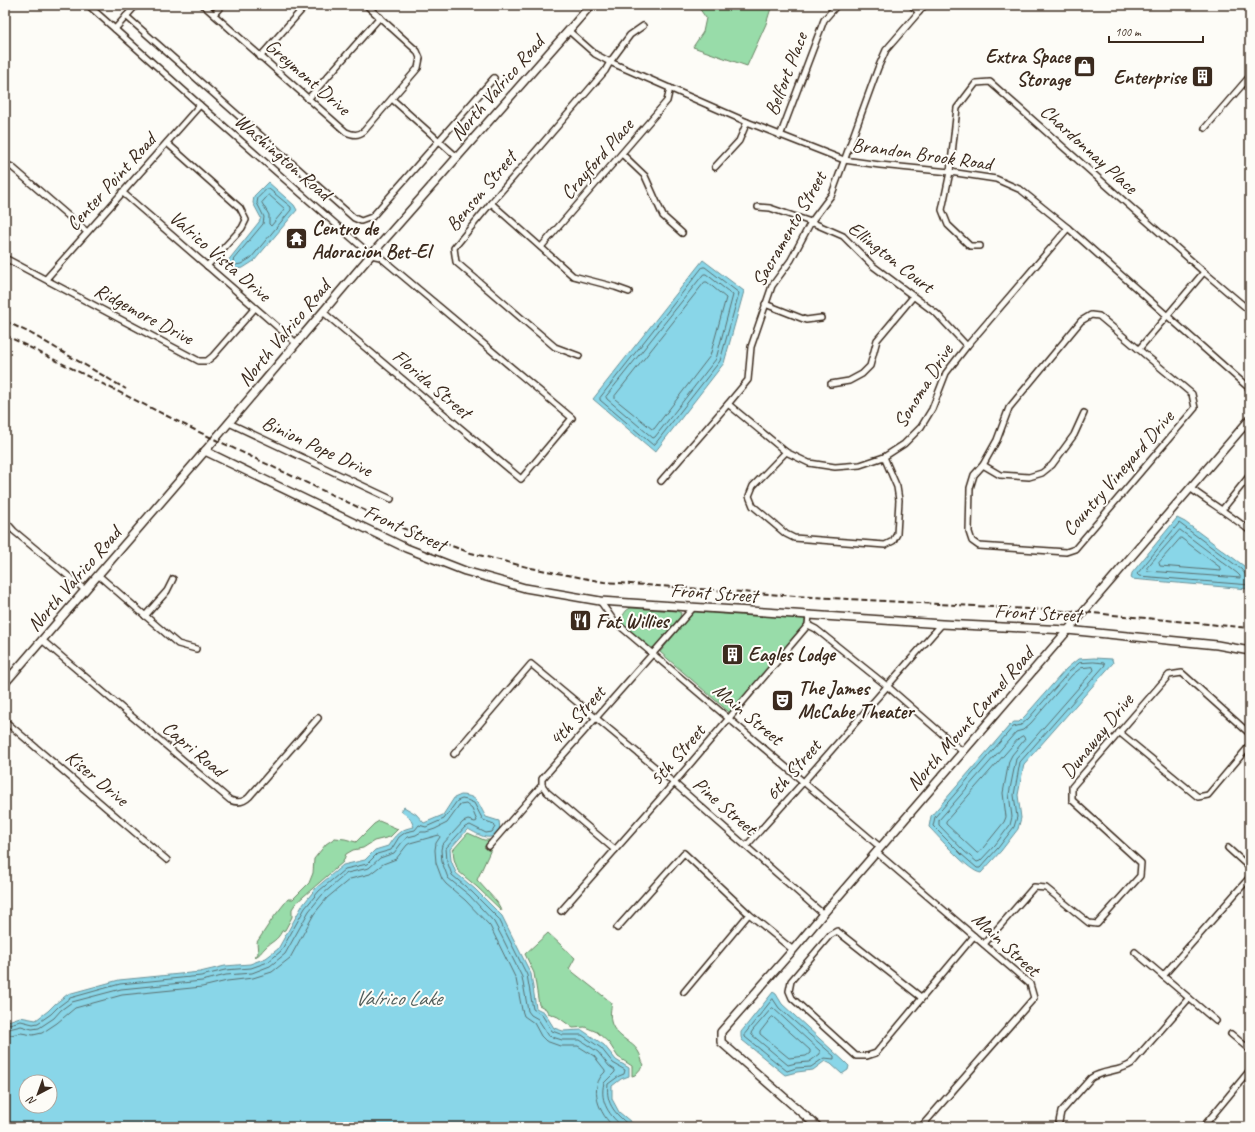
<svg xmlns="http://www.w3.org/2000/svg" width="1255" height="1132" font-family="Caveat,sans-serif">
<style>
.green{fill:#98dca9;stroke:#6a8364}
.water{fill:#89d6e8;stroke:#6a9197;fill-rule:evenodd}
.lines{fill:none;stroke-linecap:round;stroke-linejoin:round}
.shore{stroke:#5a6f6f;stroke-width:1}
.street-casing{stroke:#3b2a1e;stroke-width:8}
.secondary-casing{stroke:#3b2a1e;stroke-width:10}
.street{stroke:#fdfcf7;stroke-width:5}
.secondary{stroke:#fdfcf7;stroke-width:7}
.rail{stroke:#3b2a1e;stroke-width:2;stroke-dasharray:6 3;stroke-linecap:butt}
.labels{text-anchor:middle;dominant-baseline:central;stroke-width:4;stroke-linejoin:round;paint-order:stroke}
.poi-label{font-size:20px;font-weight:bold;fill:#3b2a1e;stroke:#fdfcf7;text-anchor:start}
.street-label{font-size:20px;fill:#3b2a1e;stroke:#fdfcf7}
.water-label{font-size:21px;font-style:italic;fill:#525e5b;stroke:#fdfcf7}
</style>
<rect width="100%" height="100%" fill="#fdfcf7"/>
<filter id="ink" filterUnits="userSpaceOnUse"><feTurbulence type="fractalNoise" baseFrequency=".025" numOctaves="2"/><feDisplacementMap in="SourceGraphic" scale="8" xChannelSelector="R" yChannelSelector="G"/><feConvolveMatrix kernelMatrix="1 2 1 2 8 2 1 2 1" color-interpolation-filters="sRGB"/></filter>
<g filter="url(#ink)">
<g class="green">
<polygon points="697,5 772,5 766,24 747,66 693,47 703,32 706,18"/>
<path d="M631,608L677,611L681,613L680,617L656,646L653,648C643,646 623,629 621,620C624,614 625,610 631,608Z"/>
<polygon points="694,611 806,619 803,627 730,713 660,652"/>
<path d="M379,821L398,829L390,837L374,841L363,848L353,850L346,854L343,862L296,903L292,909V917L285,930L282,931C277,941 272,941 265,948C261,952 260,955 255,957L254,956L258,954L257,942L273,918L288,899H293L309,883L313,873L314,859L326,844L335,838L345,839L356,842L374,824Z"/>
<polygon points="468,833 484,840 490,840 484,847 489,851 492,847 477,880 497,902 502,911 477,887 458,871 454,859 453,850"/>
<path d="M548,933L575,958L569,969L612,1003C608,1021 611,1029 626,1040C630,1043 635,1046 638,1051C641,1055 641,1061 644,1065L635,1075L632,1076V1066L618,1057L609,1043L597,1032L585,1027L573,1028L558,1017L548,1013L546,1009L539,1005L534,973L525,954Z"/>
</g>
<g class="water">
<polygon points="268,182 294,205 297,210 254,261 243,268 234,269 227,262 259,222 261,218 253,203 254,196"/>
<polygon points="703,260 744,291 724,363 655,452 593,399"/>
<polygon points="1177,518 1185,522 1244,566 1250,573 1250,588 1248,589 1131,579 1132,573"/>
<path d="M1094,658L1112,659L1113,663L1024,764L1018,795L1021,818L1018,829L1001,851L981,873C969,872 939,837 929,827L931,816L1010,725L1014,722H1019L1025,716L1066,669L1078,659Z"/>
<path d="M461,795C479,796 478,804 486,817L499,821C500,827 500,830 496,834C488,842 476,833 468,829L450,849L451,860L456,873L475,889L502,916L531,974L536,1008L544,1012L554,1028L563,1031L582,1030L604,1045L616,1060L629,1068V1076L621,1079L612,1086V1099L619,1112L637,1127H613L611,1125L606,1127H5V1022L20,1017L36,1020L48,1011L55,1004L68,994L119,980L200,972L225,966L250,964L266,958L278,949L302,906L316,888L343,865L365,860L375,850L388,846C395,835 400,829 414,827L410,818L401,811L404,807L416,814L424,823L443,815L454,798ZM26,1082H50V1106H26Z"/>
<polygon points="773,992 776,994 782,1004 845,1062 849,1066 848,1070 842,1074 831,1064 825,1061 813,1070 797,1072 785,1075 742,1040 741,1037 741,1032"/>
</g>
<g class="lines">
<g class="shore">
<polygon points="267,189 269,189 291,207 291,210 251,258 241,264 235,265 233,260 263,224 264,217 257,203 258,198"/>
<polygon points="269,195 285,209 271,226 269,224 269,215 262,203"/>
<polygon points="703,267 705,267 739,293 720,361 655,444 653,445 600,400 600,398"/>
<polygon points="704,274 706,274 733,295 716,359 655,437 653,438 607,399 606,397"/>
<polygon points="705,282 707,282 726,298 710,356 654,429 652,429 615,399 615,396"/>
<polygon points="1180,530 1237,573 1240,576 1240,578 1148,571 1147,568"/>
<polygon points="1181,538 1221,568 1221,571 1160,566 1159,563"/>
<polyline points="1250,576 1246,575 1241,569 1179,523 1137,574 1139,576 1250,585"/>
<polygon points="1094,662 1104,663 1105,665 1020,762 1014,795 1017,817 1014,827 998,848 980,868 977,868 961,854 933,826 935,817 1013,727 1021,725 1028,719 1069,672 1079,663"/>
<polygon points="1093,667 1094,670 1016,759 1009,794 1012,817 1010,825 995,845 980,861 977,862 964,851 939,825 939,820 1016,732 1023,730 1031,723 1072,675 1081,668"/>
<polygon points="1023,736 1025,739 1012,755 1009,761 1003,793 1006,817 1004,822 979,853 977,853 946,824 946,821 1019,738"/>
<polygon points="773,999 779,1008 834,1056 834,1059 824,1058 811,1067 796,1068 787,1071 745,1037 745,1034"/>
<polygon points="773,1008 820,1051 820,1054 809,1062 796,1063 788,1065 752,1035 751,1033 753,1030 771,1009"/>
<polygon points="773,1017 810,1050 810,1053 806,1056 789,1058 760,1034 760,1032 771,1018"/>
<path d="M5,1025L21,1021L33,1024L38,1023L51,1014L58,1007L70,998L120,984L201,976L225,970L251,968L268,962L281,951L305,908L319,891L345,869L367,864L377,854L391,850L399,837L406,832L415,830L419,825L426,827L444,819L457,801L462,799L467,800L474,803L483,820L494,824L495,827L492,832L486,833L470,825L465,827L446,848L447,861L452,875L472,892L499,919L527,975L533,1009L542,1015L552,1031L563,1035H582L601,1048L613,1063L625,1070L624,1074L619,1076L608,1084C605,1105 617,1115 631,1127"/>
<path d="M5,1030L21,1026L32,1029L39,1028L54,1018L61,1010L72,1002L121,989L202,981L226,975L252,973L270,966L285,954L309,911L322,895L347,873L369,868L380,858L394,853L403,841L408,837L416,835L421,832H426L435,829L447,823L460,805L466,804L472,809L477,821L475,822L468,820L463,822L442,845L441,850L442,862L448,878L469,895L494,922L502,937L522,977L528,1011L531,1015L538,1019L549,1036L562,1040H580L598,1052L609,1066L615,1070V1072L604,1083C599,1102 610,1116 623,1127"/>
<path d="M5,1036L21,1033L33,1035L42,1033L57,1023L75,1008L122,995L202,987L227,981L253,978L272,972L290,958L314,914L327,898L350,879L370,874L383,864L396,859L407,845L410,843L439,835L440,837L436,843L435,850L436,863L442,879L446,884L465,900L490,926L516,979L522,1010L524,1016L534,1023L541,1036L546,1041L560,1046H578L594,1056L605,1070V1072C588,1087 599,1114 614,1127"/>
</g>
<defs>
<g id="street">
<polyline points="88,5 200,105 371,255 380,257 572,418 521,479 323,312"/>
<path d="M203,5L346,132C353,135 358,136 364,131L418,68L420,58L417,51L366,5"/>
<polyline points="911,5 919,12"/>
<polyline points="214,14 222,5"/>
<polyline points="126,16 354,218 361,221 372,217 494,78"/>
<polyline points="115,29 136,5"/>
<polyline points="569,31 595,54 610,62 747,122 844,160 880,165 950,172 996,179 1021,190 1068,228 1250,389"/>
<polyline points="260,57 306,5"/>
<polyline points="308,99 380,17"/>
<polyline points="392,99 457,157"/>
<polyline points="1205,128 1250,76"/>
<polyline points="780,136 824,20 837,5"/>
<polyline points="167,143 240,208 246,220 242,228 207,266"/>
<polyline points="622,154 645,176 663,216 682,233"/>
<polyline points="5,164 12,167 87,232"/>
<polyline points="715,167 739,141 747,122"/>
<polyline points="122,192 296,343"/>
<polyline points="491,203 573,276 615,287 629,292"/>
<polyline points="758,207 770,208 811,222 843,236 873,266 937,314 967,346"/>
<polyline points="980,246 970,246 948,225 942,210 950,172 957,108 976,83 990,82 1204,272 1250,311"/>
<polyline points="541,247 667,101 670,88"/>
<polyline points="5,258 199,361 207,361 213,356 255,308"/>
<polyline points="46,279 200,105"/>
<polyline points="765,304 806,320 821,318"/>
<polygon points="1091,315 1099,316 1192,394 1195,408 1075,549 1066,552 979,546 972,541 969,532 970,488 974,475 983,465 997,440 1009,408 1081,321"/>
<polyline points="1139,349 1204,272"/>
<polyline points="579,356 555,347 456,262 454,248 491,203 605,71 610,62 630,35 643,26"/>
<polyline points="831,384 849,381 862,374 870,366 877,340 913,297"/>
<polyline points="728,404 786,452 809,463 835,467 860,465 884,457 904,444 921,427 932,409 946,373 967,346 1068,228"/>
<polyline points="229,423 391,499"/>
<polyline points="786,452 753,486 749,496 753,506 786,534 794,538 885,545 893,541 897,534 899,500 897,487 884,457"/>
<polyline points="983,465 1000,475 1029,477 1042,473 1052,465 1074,435 1084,413"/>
<polyline points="661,481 728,404 748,380 751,347 772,286 791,260 811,222 832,194 878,68 886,50 925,5"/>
<path d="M1190,488C1210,503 1231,515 1250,531"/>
<polyline points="1222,510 1250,475"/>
<polyline points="5,521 14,531 85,590"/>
<polyline points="98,575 178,644 196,649"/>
<polyline points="600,601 614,621 880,847"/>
<polyline points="145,616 167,591 173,579"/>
<polyline points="808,625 816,629 887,686 963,752"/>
<path d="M42,640L230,800C237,803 243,803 249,797L318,718"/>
<polyline points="5,721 167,860"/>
<polyline points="1119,732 1198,797 1208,795 1250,745"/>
<polyline points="454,754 531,664 674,783 823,914"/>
<polyline points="542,785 547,792 615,850"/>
<polyline points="489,846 542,785 542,779 693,608"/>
<path d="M746,846C813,773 876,698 942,624"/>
<polyline points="1228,848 1250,868"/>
<polyline points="876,852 1030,984 1034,998 921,1127"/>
<polyline points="561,911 674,783 808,625 809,615"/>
<polyline points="617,928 684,853 749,914 793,950"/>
<polyline points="984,944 1034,887 1046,888 1089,923 1097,924 1140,876 1141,863 1072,800 1072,787 1169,675 1182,673 1250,734"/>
<polyline points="1135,952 1216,1021"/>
<polyline points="1163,976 1250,877"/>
<polyline points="684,992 749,914"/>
<polyline points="922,998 837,931 830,935 791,981 789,991 792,998 856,1056 867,1056 876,1053 974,936"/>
<polyline points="1231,1034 1250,1050"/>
<path d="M1058,1127L1061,1112L1091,1078C1103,1070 1119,1072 1131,1064L1189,998"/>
<polyline points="1203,1127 1250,1070"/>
</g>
<g id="secondary">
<polyline points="205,451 406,548 465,571 525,588 600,601 942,624 1067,630 1217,645 1250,651"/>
<polyline points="5,683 205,451 371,255 591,5"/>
<polyline points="818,1127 721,1042 721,1032 793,950 823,914 1250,419"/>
</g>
</defs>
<use href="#street" class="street-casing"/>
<use href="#secondary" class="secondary-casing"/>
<use href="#street" class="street"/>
<use href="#secondary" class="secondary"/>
<g class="rail">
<polyline points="5,321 30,333 126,389"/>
<polyline points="5,335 197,431 402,528 471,553 531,568 604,582 796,596 1082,612 1250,628"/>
</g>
</g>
</g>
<defs>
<symbol id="shop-square" viewBox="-11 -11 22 22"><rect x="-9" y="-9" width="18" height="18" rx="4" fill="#3b2a1e" stroke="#fdfcf7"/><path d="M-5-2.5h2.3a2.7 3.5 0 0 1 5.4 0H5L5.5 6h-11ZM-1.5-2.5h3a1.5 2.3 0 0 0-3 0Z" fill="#fff"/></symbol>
<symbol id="building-square" viewBox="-11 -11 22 22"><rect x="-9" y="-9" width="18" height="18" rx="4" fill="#3b2a1e" stroke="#fdfcf7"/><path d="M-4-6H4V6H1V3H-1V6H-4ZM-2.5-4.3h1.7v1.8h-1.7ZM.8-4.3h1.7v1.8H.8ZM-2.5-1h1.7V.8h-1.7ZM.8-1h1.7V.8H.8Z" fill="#fff"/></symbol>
<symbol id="temple-square" viewBox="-11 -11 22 22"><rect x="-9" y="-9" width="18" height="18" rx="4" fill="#3b2a1e" stroke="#fdfcf7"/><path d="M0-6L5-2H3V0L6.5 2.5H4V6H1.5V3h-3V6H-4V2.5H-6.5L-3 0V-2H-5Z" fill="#fff"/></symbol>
<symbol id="restaurant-square" viewBox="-11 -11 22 22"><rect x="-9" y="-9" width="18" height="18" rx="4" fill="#3b2a1e" stroke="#fdfcf7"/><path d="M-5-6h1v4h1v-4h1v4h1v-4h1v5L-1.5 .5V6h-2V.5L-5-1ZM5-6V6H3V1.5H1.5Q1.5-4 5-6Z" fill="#fff"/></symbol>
<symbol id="theatre-square" viewBox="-11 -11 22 22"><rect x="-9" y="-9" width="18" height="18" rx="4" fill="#3b2a1e" stroke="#fdfcf7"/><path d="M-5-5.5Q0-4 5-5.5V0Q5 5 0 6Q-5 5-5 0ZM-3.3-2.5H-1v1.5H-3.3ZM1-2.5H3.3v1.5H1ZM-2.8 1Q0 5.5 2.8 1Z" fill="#fff"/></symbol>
</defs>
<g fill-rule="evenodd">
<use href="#shop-square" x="1072" y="54" width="25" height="25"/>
<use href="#building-square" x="1190" y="64" width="25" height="25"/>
<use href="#temple-square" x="284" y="226" width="25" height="25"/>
<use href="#restaurant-square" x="568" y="608" width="25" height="25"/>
<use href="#building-square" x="720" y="642" width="25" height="25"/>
<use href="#theatre-square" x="770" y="688" width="25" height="25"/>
</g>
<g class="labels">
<g class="poi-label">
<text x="1070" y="56" text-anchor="end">Extra Space<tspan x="1070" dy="23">Storage</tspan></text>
<text x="1186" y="77" text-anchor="end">Enterprise</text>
<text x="312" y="228">Centro de<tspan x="312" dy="23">Adoracion Bet-El</tspan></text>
<text x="596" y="621">Fat Willies</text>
<text x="748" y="654">Eagles Lodge</text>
<text x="798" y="688">The James<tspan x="798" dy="23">McCabe Theater</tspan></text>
</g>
<g class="street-label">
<text transform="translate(786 74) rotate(-69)">Belfort Place</text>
<text transform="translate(308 77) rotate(41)">Greymont Drive</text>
<text transform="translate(497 88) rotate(-49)">North Valrico Road</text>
<text transform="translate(1089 149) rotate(42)">Chardonnay Place</text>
<text transform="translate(922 154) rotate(8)">Brandon Brook Road</text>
<text transform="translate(283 157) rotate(41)">Washington Road</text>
<text transform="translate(597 159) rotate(-49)">Crayford Place</text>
<text transform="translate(111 182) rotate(-48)">Center Point Road</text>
<text transform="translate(481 191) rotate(-50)">Benson Street</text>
<text transform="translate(789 229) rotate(-60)">Sacramento Street</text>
<text transform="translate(220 256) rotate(41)">Valrico Vista Drive</text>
<text transform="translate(891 257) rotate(38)">Ellington Court</text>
<text transform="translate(144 314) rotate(28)">Ridgemore Drive</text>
<text transform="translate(284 333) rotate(-50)">North Valrico Road</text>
<text transform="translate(432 384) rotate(40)">Florida Street</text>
<text transform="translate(923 386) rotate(-58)">Sonoma Drive</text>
<text transform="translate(317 446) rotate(25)">Binion Pope Drive</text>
<text transform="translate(1118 473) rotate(-49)">Country Vineyard Drive</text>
<text transform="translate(405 528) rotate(24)">Front Street</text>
<text transform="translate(74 579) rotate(-49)">North Valrico Road</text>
<text transform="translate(714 593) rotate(4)">Front Street</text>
<text transform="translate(1038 613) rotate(3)">Front Street</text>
<text transform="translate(748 714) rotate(40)">Main Street</text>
<text transform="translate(577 716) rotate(-48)">4th Street</text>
<text transform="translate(970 719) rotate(-49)">North Mount Carmel Road</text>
<text transform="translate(1097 736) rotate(-51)">Dunaway Drive</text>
<text transform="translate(194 749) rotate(40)">Capri Road</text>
<text transform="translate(677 755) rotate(-49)">5th Street</text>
<text transform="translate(793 770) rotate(-49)">6th Street</text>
<text transform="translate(97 778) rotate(40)">Kiser Drive</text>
<text transform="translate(725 806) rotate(41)">Pine Street</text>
<text transform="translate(1006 944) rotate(43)">Main Street</text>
</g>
<g class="water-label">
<text x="398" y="998">Valrico Lake</text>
</g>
</g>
<rect width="1255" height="1132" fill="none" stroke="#fdfcf7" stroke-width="20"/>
<rect x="10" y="10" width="1235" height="1112" fill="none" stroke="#3b2a1e" stroke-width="1.5" filter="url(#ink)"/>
<g transform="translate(38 1094) rotate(221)"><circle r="19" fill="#fdfcf7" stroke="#afa8a0"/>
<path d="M0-3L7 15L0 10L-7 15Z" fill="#3b2a1e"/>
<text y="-6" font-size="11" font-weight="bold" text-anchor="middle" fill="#3b2a1e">N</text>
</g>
<path d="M1109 36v6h94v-6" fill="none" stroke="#3b2a1e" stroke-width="2"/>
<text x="1115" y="36" font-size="12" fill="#3b2a1e" stroke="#fdfcf7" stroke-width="3" paint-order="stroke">100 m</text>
</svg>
